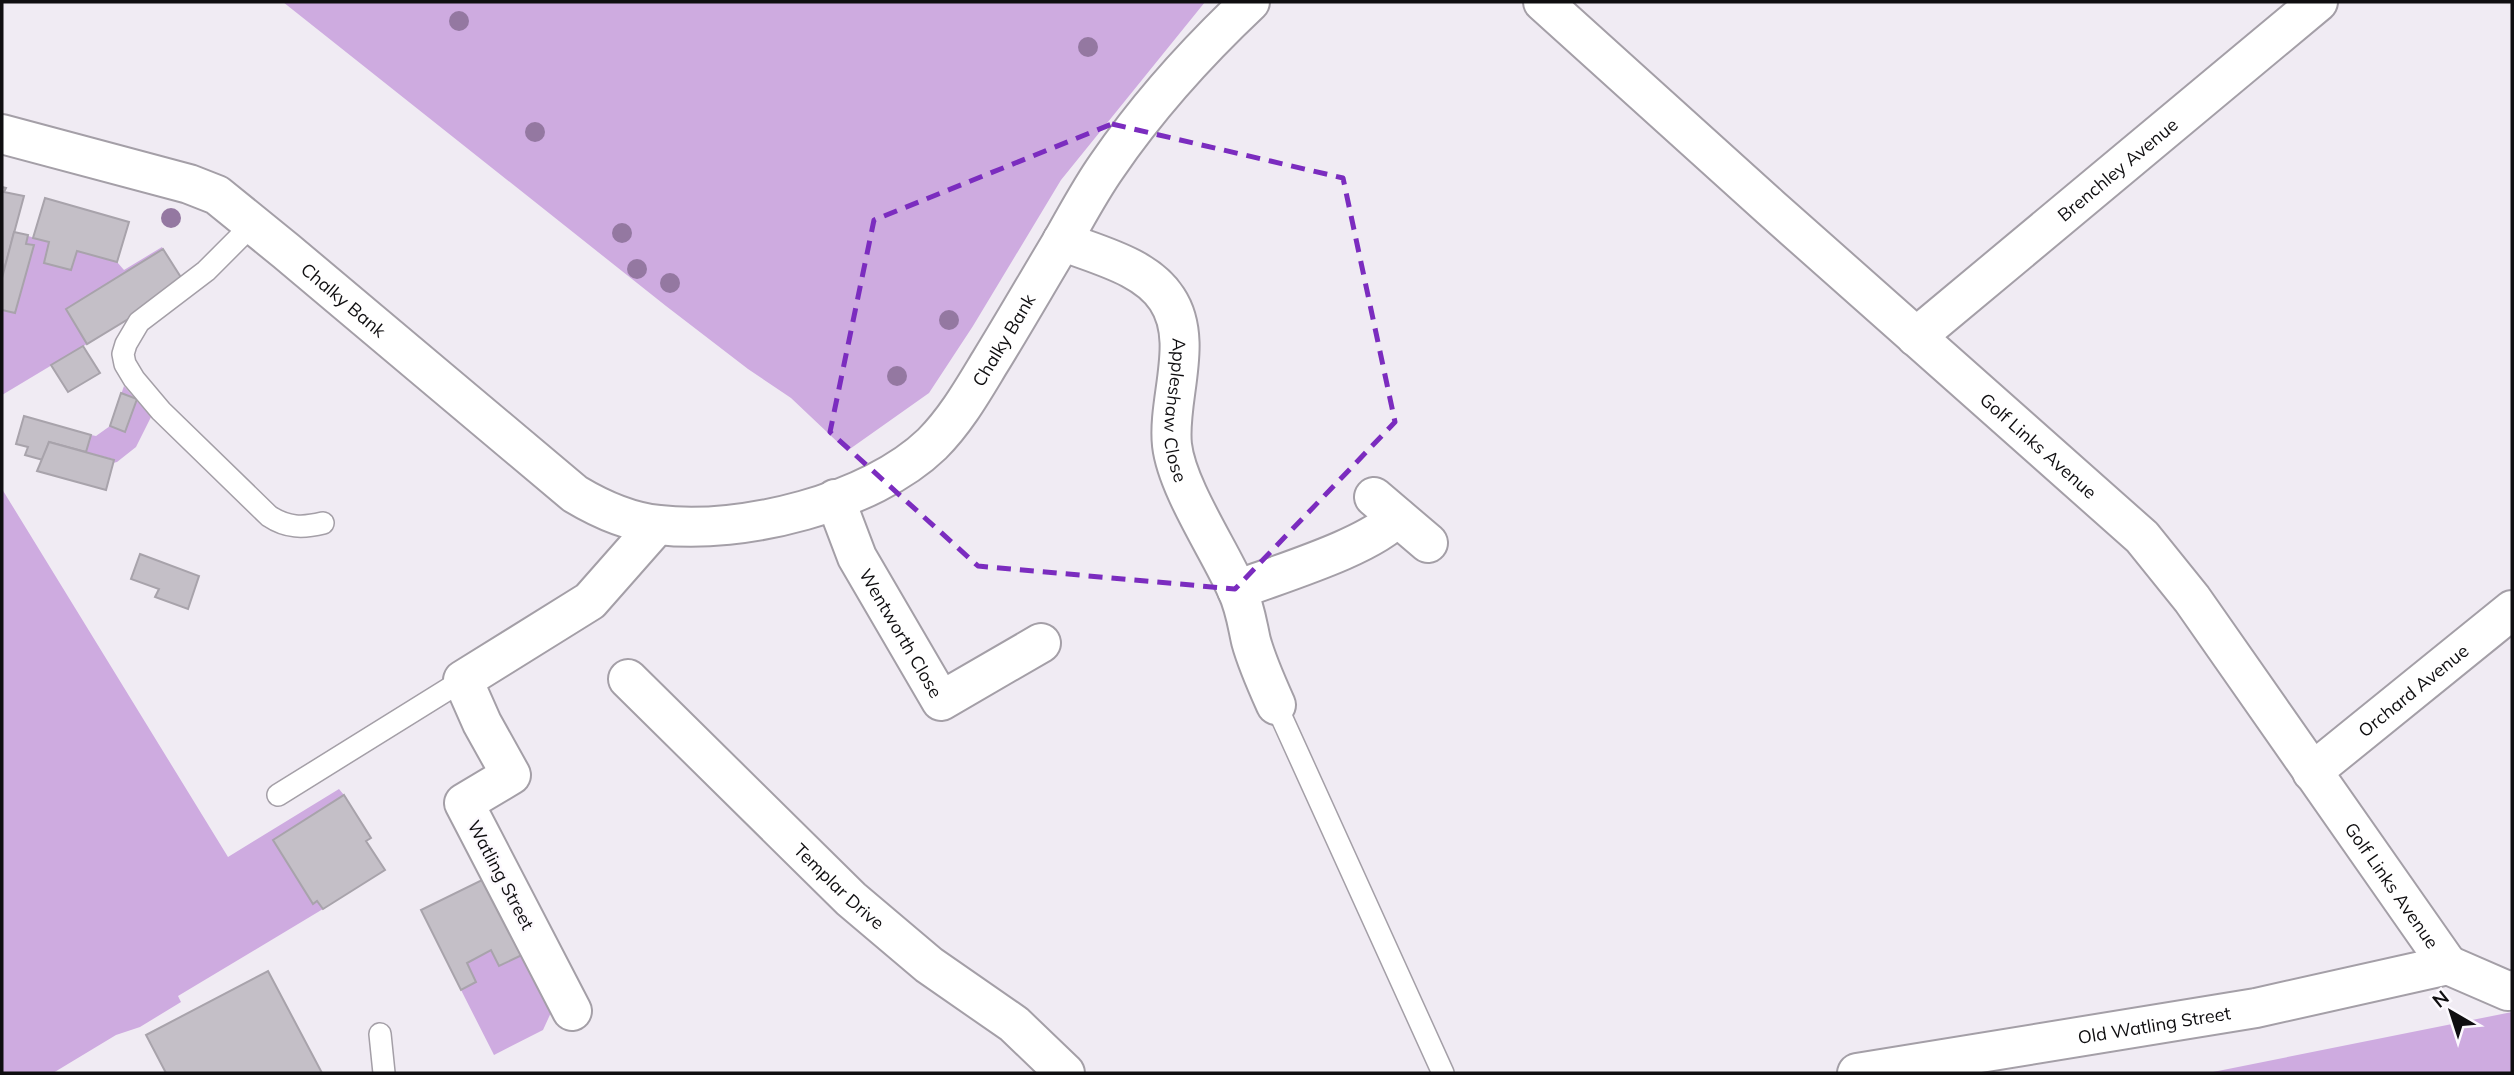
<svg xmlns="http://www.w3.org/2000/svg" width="2514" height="1075" font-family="Mulish,sans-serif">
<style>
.green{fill:#ceabe0}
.building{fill:#c4bfc7;stroke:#a8a3ab;stroke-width:2}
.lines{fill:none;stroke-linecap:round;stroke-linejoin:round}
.lane-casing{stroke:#a49fa7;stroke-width:24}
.street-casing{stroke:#a49fa7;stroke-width:42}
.lane{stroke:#fff;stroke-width:21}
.street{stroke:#fff;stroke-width:38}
.tree{fill:#9478a1}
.marked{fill:none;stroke:#7b2cbf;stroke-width:5;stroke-dasharray:14 9;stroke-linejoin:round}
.labels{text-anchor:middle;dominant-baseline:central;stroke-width:5;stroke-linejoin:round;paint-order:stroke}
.street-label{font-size:18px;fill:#0f0e10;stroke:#fcf9fe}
</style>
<rect width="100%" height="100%" fill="#f0ebf3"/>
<g class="green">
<polygon points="283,2 1205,2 1061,180 973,326 929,393 847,451 791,398 748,369 666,306"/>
<polygon points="14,232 49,242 44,263 71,270 77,251 117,262 124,270 162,247 163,249 66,309 87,344 2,395 2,274"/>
<polygon points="124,386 151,417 136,447 117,462 113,463 113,459 86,452 91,435 96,436 110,426"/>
<polygon points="2,489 228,857 339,789 344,795 273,840 313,903 317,901 323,909 178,996 181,1002 140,1027 116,1035 53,1073 2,1073"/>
<polygon points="491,950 522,954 554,1006 543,1030 494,1055 461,990 476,982 467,963"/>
<polygon points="2512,1012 2512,1073 2208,1073"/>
</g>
<g class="building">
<polygon points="2,187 6,188 4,192 24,196 3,274"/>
<polygon points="45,198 129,222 117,262 77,251 71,270 44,263 49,242 33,238"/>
<polygon points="14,232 28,235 26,244 34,245 15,313 2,310 2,278"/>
<polygon points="163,249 182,279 181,287 87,344 66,309"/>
<polygon points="83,346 100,373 68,392 51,365"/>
<polygon points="121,393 137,399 125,432 110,426"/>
<polygon points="24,416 91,435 86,452 49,442 43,460 25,455 28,447 16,444"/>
<polygon points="49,442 114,460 106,490 37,471"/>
<polygon points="140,554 199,576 188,609 155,597 159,589 131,579"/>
<polygon points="344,795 371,838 366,841 385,870 323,909 317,901 313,904 273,840"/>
<polygon points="484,879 522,955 499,966 491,950 467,963 476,982 461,990 421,910"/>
<polygon points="268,971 322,1073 166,1073 146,1035"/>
</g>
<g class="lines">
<defs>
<g id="lane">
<path d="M253,224L206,271L139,322L126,344L123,354L125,364L134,379L161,411L269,516C287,528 303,528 323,523"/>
<polyline points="1276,705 1443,1073"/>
<polyline points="278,795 463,680"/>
<polyline points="380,1034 384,1073"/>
</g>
<g id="street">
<path id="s1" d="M1543,2L1770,207L2142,537L2192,599L2448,965"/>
<path id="s2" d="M2,134L189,184L217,195L286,251L575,494C600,509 629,522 659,525C742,535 871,503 932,444C956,420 973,390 990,362C1014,323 1037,283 1061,243C1076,217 1090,190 1107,166C1148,106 1198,51 1250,2"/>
<path id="s3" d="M1062,241C1097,255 1146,266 1167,299C1195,341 1167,399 1172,445C1177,488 1219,549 1237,590C1245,607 1247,623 1251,641C1257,663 1267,685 1276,705"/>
<path id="s4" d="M1916,337L2318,2"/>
<polyline points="1374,497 1428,543"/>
<path id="s5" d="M835,499L857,557L941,701L1041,643"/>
<path d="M1237,590C1278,574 1370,547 1397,517"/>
<path id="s6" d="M628,679L851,899L929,965L1014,1024L1065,1073"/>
<path id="s7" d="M2312,772L2512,610"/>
<polyline points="2448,965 2508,991 2512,990"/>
<polyline points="572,1011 464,803 511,775 482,723 463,680 590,601 657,525"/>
<path id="s8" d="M1857,1073L2256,1008L2448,965"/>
</g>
</defs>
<use href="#lane" class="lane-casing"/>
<use href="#street" class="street-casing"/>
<use href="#lane" class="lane"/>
<use href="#street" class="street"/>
</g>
<g class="tree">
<circle cx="459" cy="21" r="10"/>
<circle cx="1088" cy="47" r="10"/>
<circle cx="535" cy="132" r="10"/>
<circle cx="171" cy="218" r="10"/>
<circle cx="622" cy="233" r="10"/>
<circle cx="637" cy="269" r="10"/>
<circle cx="670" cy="283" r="10"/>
<circle cx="949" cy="320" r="10"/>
<circle cx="897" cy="376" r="10"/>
</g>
<path class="marked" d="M1112,124L1343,178L1395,422L1235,589L978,566L830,432L874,220Z"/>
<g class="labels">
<g class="street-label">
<text stroke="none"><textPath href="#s4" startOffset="262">Brenchley Avenue</textPath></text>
<text stroke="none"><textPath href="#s2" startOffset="388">Chalky Bank</textPath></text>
<text stroke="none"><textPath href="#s2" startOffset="1199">Chalky Bank</textPath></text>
<text stroke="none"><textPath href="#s3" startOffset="236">Appleshaw Close</textPath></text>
<text stroke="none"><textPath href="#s1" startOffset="665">Golf Links Avenue</textPath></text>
<text stroke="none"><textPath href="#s5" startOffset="150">Wentworth Close</textPath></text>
<text stroke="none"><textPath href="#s7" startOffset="130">Orchard Avenue</textPath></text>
<text transform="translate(501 875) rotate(62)">Watling Street</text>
<text stroke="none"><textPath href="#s6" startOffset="296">Templar Drive</textPath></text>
<text stroke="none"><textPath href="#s1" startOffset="1232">Golf Links Avenue</textPath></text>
<text stroke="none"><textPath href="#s8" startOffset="301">Old Watling Street</textPath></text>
</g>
</g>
<rect width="2514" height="1075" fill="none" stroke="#0f0e10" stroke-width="7"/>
<g transform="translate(2451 1012) rotate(321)" stroke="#fcf9fe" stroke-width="5" paint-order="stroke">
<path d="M0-5L12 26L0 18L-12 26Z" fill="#0f0e10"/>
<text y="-10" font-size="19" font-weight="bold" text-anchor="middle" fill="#0f0e10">N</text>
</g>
</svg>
